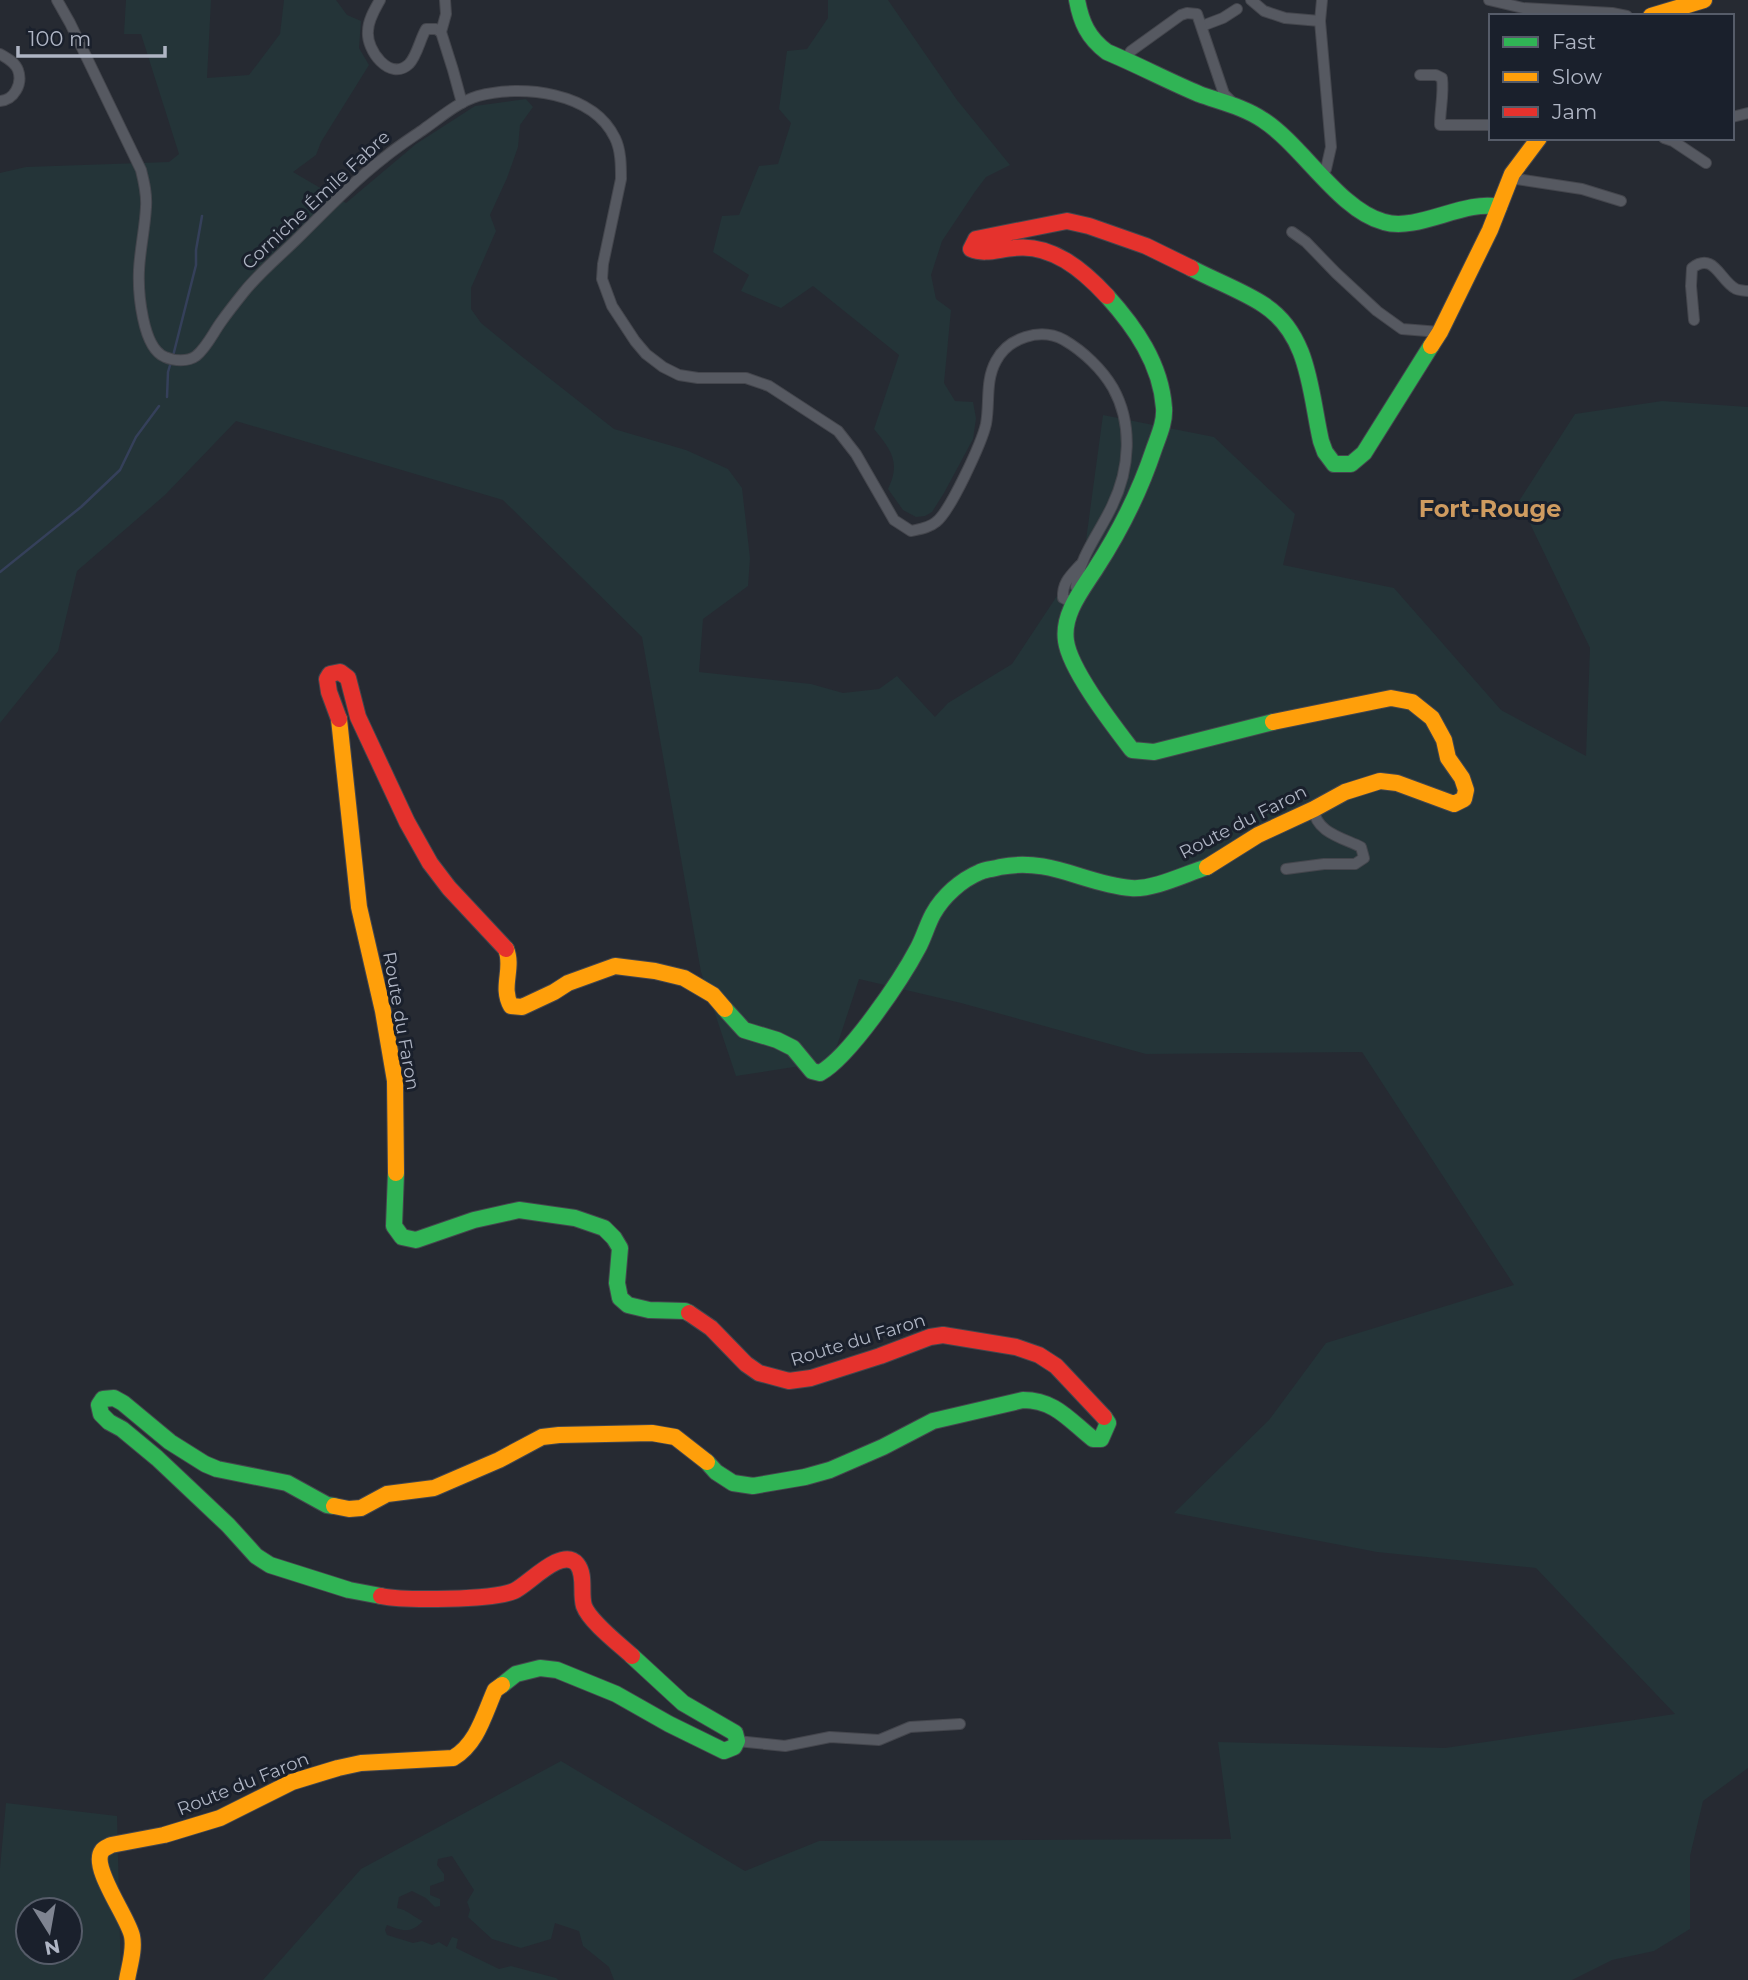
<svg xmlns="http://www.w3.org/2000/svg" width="1748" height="1980" font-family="Montserrat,sans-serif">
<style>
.green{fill:#243438;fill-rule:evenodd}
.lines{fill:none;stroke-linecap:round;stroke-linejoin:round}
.stream{stroke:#35405a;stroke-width:2.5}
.street-casing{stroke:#44464d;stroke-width:12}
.fast-casing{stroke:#44464d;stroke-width:18}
.slow-casing{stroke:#44464d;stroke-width:18}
.jam-casing{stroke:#44464d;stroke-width:18}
.street{stroke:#565961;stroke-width:10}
.fast{stroke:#30b455;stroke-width:16}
.slow{stroke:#ff9f0a;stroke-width:16}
.jam{stroke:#e5322d;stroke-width:16}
.labels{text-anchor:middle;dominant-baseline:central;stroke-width:6;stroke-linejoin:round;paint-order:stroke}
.street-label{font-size:18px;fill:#afb5c4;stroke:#1a202c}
.district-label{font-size:24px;font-weight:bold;fill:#ce9b60;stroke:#1a202c}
</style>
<rect width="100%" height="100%" fill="#262a32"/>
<g class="green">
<path d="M126,0H211L207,78L249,75L280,34L284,0H336L347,15L361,21L359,48L369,65L321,142L316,155L293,172L346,203L416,144L475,106L526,99L533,107L520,125L518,147L507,178L490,215L496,231L471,288V309L481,323L520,355L614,429L686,450L728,469L742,488L750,558L748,586L703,619L699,672L811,684L843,693L879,689L897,676L935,717L948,703L1012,664L1084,555L1103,415L1214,437L1295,514L1283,565L1394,588L1501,710L1586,756L1590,648L1519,501L1575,414L1662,401L1748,407V1768L1703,1801L1690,1856V1929L1654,1951L1612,1960L1572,1980H614L609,1967L583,1946L579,1931L555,1923L551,1939L521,1948L492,1939L468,1917L470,1910L467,1902L474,1890L452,1856L438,1859L437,1865L444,1874V1881L430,1886V1895L440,1899V1906L435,1907L426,1898L412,1891L399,1897L397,1908C408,1910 413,1917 423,1921C411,1934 402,1931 387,1925L385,1930L387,1935L413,1943L422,1941L432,1945L439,1942L447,1947L452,1937L458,1939L456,1948L499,1969L511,1966L556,1978L558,1980H263L361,1869L561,1761L745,1871L819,1841L1231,1839L1218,1742L1445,1748L1675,1714L1536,1568L1377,1552L1174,1513L1269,1420L1326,1343L1514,1285L1362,1052L1146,1054L961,1003L859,979L832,1061L736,1076L701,972L642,637L503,500L236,421L165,495L77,571L58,651L0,723V173L26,167L169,162L179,154L141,34H124Z"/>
<path d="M828,0H888L957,100L1010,165L986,177L974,193L942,241L931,275L936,299L951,310L944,383L955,401L973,402L976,418L973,439L944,493L932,512L925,516L916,517L903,510L888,489C901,462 891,450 874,429L899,355L813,286L781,308L741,291L749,275L713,252L722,216L739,215L759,166L778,164L791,123L779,109L787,51L807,49L828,18Z"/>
<path d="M6,1803L117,1816L121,1980H0V1868ZM28,1910H70V1952H28Z"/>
</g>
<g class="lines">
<g class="stream">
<polyline points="173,356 196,265 196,250 202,216"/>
<polyline points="167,397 168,372 171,362"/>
<polyline points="0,572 81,507 120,470 136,437 159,406"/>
</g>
<defs>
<g id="street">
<path d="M57,0L70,23L141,170C144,182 147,194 146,207C145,228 140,249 139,270C138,291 142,348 165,357C174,361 188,362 196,356C207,347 213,333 221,322C228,312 236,302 244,292C260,272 281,255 300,236C327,209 355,180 385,157C397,147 411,138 424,129C441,117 458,102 478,96C522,84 593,92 615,138C621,150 621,166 621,179L603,264L602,279L612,306L635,341L646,354L663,367L679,375L698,378H746L769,386L838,431L856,454L894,520L911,531C920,529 929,528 936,522C950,512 982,442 986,424C990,403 985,381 996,361C1008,338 1040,327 1064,340C1083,351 1102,369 1113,388C1133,424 1130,469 1112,506C1100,532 1079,557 1076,587L1080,592"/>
<path d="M380,0C375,9 368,20 368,31C366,50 390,82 409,64C417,56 420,39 426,29H436L441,32"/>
<polyline points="445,0 446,14 441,32 453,70 462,103"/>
<polyline points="1251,0 1264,11 1285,18 1320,21"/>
<polyline points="1489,0 1523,8 1612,13 1627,16"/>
<polyline points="1202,26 1223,18 1237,9"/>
<path d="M0,54C7,58 15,62 18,70C23,84 14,100 0,101"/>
<polyline points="1126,60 1131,51 1181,15 1187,13 1197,14 1224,94 1231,101 1231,105"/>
<path d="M1420,75H1436L1442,78C1444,94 1440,109 1440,125H1491"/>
<polyline points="1732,117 1748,113"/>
<polyline points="1664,138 1673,141 1706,163"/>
<polyline points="1322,175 1326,169 1331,147 1320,21 1322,0"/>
<polyline points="1510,178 1582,189 1621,201"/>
<polyline points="1292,232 1306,242 1336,273 1377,311 1402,329 1440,332"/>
<path d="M1694,320L1691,286L1692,268C1714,251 1720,281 1736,289C1738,290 1746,291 1748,291"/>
<path d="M1073,603L1063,598C1062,583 1070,576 1080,565"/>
<path d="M1286,869L1324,864H1355L1364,858L1361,847C1343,838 1315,832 1314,809"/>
<polyline points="737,1741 785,1746 830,1737 879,1740 910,1727 960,1724"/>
</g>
<g id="fast">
<path d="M1077,0C1081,22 1088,38 1107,52C1138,65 1168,81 1199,94C1221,102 1244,107 1263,120C1302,145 1340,211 1384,222C1418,232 1465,199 1499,207"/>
<path d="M1191,268C1213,280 1243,291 1264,305C1310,335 1310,393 1321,441L1325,452L1334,464H1351L1364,453L1431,346"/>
<path d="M1107,296C1135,327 1161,364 1164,408C1165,422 1159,435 1154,449C1140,491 1120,531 1096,568C1082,590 1062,614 1066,641C1070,670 1113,725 1132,750L1154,752L1273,722"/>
<path d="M725,1009L744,1030L777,1040L793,1048L812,1071L820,1073C850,1056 901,980 918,948C924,937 927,925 933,914C943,896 961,880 980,872C986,869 994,869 1000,867C1051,857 1084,884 1131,888C1153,890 1185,874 1207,867"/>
<polyline points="396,1173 394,1226 402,1237 416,1240 474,1220 519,1210 575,1218 604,1228 614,1238 620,1248 617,1283 620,1298 628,1305 649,1310 685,1311 689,1313"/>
<path d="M707,1462L716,1472L733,1483L753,1486L805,1477L830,1470L883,1447L933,1421L1023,1400C1055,1400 1069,1420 1093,1439H1101L1108,1423L1104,1417"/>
<polyline points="334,1506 327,1505 287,1483 217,1469 205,1464 170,1442 123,1403 114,1398 103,1399 99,1405 101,1414 109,1422 122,1429 157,1458 228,1525 256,1556 270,1565 349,1590 381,1596"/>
<polyline points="502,1685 516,1674 540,1668 557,1670 616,1694 669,1724 724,1751 734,1747 737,1741 735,1733 683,1703 632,1656"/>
</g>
<g id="slow">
<polyline points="1651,16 1704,0"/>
<polyline points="1431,346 1440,332 1490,230 1512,174 1539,138"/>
<polyline points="339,719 359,907 383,1011 395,1081 396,1173"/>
<polyline points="1207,867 1258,835 1314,809 1345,792 1380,781 1397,783 1454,804 1464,799 1466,790 1462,778 1448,758 1444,740 1432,718 1412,702 1391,698 1273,722"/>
<path d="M506,949C514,968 500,987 511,1006L522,1007L554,992L568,983L615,966L655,971L684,978L713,995L725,1009"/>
<polyline points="334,1506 349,1509 361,1508 387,1494 434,1488 499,1460 542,1437 559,1435 652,1433 675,1437 707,1462"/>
<path d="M127,1980C129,1967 135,1950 132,1936C128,1917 90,1867 102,1851C104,1848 108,1847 111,1845L164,1835L220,1818L292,1782L338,1768L361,1763L453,1758C477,1744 484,1715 495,1690L502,1685"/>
</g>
<g id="jam">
<path d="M1107,296C1083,270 1051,243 1014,248C999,249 985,255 971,249L976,239L1067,221L1089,226L1146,246L1191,268"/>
<polyline points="339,719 329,692 327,679 330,674 340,672 348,678 358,717 407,822 430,863 449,888 506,949"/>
<polyline points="689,1313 711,1328 746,1364 759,1373 789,1381 811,1378 880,1356 930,1337 943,1335 1016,1347 1039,1355 1056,1366 1104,1417"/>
<path d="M381,1596C405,1601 492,1600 514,1591C528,1585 562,1546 577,1564C586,1575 580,1593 584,1606C590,1622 619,1644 632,1656"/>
</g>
</defs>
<use href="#street" class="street-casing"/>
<use href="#fast" class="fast-casing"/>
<use href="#slow" class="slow-casing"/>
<use href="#jam" class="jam-casing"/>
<use href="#street" class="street"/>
<use href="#fast" class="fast"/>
<use href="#slow" class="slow"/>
<use href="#jam" class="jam"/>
</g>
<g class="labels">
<g class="street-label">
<text transform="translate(316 200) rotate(-43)">Corniche Émile Fabre</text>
<text transform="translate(1243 822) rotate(-27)">Route du Faron</text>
<text transform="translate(401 1021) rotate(80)">Route du Faron</text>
<text transform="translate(858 1340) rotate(-17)">Route du Faron</text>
<text transform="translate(243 1784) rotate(-22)">Route du Faron</text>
</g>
<g class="district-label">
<text x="1490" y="508">Fort-Rouge</text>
</g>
</g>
<rect x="1489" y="14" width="245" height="126" fill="#1a202c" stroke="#565c69" stroke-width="2"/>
<rect x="1503" y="37" width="35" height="10" fill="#30b455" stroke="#565c69" stroke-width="2"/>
<text x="1552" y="49" font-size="21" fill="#afb5c4">Fast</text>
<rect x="1503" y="72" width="35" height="10" fill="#ff9f0a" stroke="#565c69" stroke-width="2"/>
<text x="1552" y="84" font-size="21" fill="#afb5c4">Slow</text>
<rect x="1503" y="107" width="35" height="10" fill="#e5322d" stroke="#565c69" stroke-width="2"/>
<text x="1552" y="119" font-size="21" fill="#afb5c4">Jam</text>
<g transform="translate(49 1931) rotate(169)"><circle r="33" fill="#1a202c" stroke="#565c69" stroke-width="2"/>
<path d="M0-5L12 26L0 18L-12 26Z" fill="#7f8491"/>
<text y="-10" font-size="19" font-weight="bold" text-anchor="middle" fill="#afb5c4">N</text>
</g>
<path d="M18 46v10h147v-10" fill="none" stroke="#afb5c4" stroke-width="3.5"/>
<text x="28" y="46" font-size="21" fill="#afb5c4" stroke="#1a202c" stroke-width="5" paint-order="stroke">100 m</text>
</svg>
